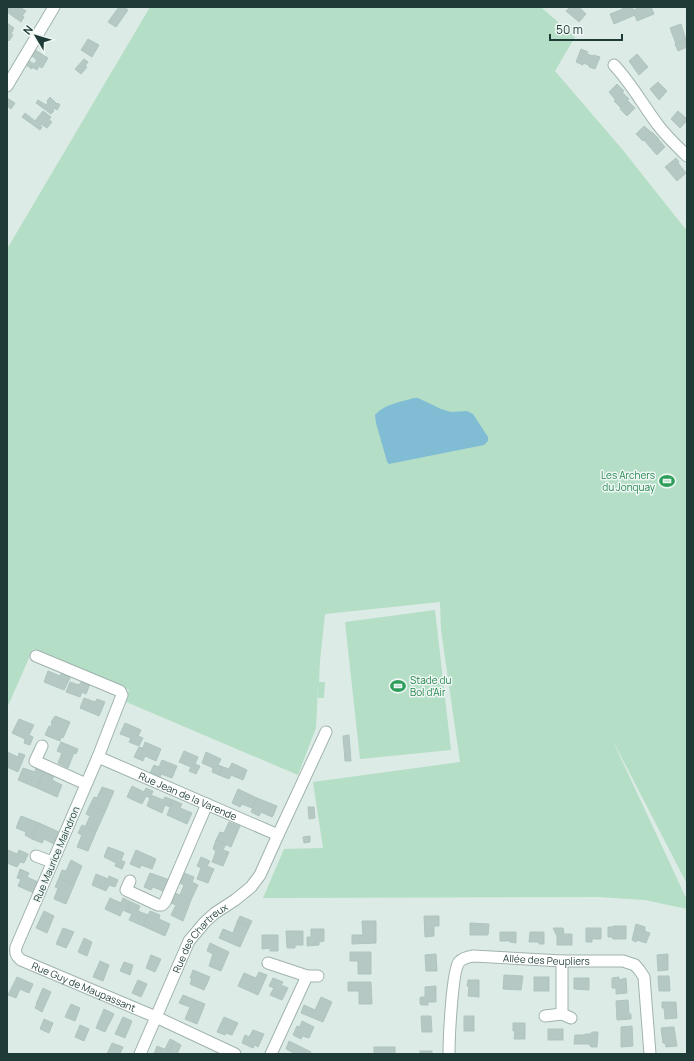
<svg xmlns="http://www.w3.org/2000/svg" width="694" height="1061" font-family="Manrope,sans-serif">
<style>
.green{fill:#b4dec5}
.water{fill:#80bdd5}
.building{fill:#b6c8c3;stroke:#afc5bf}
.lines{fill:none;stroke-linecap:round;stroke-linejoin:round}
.minor-casing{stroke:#a0b3ae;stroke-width:13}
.minor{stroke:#fff;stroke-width:11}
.labels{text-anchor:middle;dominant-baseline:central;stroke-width:3;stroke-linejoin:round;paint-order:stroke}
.leisure-label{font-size:10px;fill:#27864d;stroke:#eef7f4;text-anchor:end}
.street-label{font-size:10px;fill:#1e3b37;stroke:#eef7f4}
</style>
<rect width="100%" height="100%" fill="#ddebe6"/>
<g class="green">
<polygon points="150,7 536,7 542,8 575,37 555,71 622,149 687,231 687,884 611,737 687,900 687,909 645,900 598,897 263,898 284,849 323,848 313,782 460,762 441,630 440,602 325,614 320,661 319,682 325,682 324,698 318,698 318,686 316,728 298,775 124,701 129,690 33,649 7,708 7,249"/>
<polygon points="435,610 451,750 360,759 345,622"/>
</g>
<path class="water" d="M414,398H418L441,409L451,412L467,411L473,414L488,437V441L484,445L389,464L387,462L386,458L376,423L375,415C384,404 401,402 414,398Z"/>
<g class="building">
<polygon points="7,7 20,7 26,11 22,16 24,17 21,22 7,12"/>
<polygon points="119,7 124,7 128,10 116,27 108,22"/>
<polygon points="570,7 579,7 586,14 579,22 566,11"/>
<polygon points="624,7 632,7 635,15 614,24 610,14 623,9 622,8"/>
<polygon points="642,7 651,7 654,14 637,21 633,10"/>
<polygon points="7,23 14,28 11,34 13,35 9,41 7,39"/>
<polygon points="681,24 686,40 676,44 670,28"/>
<polygon points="88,39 99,45 92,57 81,50"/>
<polygon points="687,39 687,47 678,51 675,44"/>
<polygon points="581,49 588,52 587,54 593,56 593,55 600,57 595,69 589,67 589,65 583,63 583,65 576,62"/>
<polygon points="35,50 48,58 42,68 39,66 37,70 32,67 32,69 26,65 29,61 34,64 37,60 32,56"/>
<polygon points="637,54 648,67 639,75 629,61"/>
<polygon points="84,59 88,62 85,66 87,67 81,74 75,69"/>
<polygon points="658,82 667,91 659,100 650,89"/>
<polygon points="617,84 624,91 615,99 609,92"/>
<polygon points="622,92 629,99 621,108 614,101"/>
<polygon points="50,97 57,104 58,103 60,105 57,110 54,108 53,110 54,111 51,114 36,103 38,100 46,105 48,102 47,101"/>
<polygon points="7,98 15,103 11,109 7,106"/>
<polygon points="628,101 635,108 627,116 620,109"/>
<polygon points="43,111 51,117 49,120 52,122 47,128 41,124 40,125 42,127 40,130 22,117 25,113 35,121"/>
<polygon points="678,111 687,119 687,121 680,128 671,119"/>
<polygon points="644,126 651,132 643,141 636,134"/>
<polygon points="652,132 659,139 650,147 644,140"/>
<polygon points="658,139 665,147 657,155 650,147"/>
<polygon points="676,158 679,162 678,163 686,173 677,181 665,167"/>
<polygon points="48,671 60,676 62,672 71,676 64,690 44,682"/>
<polygon points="82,681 90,684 86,694 82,692 80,697 66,692 70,682 79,685"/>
<polygon points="84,698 95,702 97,699 105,702 99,716 80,708"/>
<polygon points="55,716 70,722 63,738 61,737 60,741 45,735 49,726 51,727 52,723 51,722"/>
<polygon points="19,719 34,725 29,735 33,737 30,745 24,743 25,739 12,733"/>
<polygon points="125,723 141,730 138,736 143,738 139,746 129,742 131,738 120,734"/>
<polygon points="349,735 351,761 345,761 343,736"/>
<polygon points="61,742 78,749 76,754 74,753 68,768 58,763 62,753 57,751"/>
<polygon points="145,742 161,749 156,761 145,756 143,761 134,757 139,747 143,748"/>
<polygon points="184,751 198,757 195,764 200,766 196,774 189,771 191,767 179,762"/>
<polygon points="7,752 18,757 19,753 25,755 18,772 7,767"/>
<polygon points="206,752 221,759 218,765 223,767 219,775 212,772 213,768 202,763"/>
<polygon points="162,760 177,766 172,778 161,774 160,777 150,773 154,765 159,767"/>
<polygon points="232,763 247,770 243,780 231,775 229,779 219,775 223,767 229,769"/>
<polygon points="23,768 35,772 36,768 44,772 37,788 18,780"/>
<polygon points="44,772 54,776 52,780 62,785 57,797 37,788"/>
<polygon points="132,786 144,792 146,788 153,791 150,798 146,796 142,804 127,797"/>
<polygon points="102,787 114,791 105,812 90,805 94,797 97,798"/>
<polygon points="238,789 257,798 252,808 242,804 240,807 232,803"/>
<polygon points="151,795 163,800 165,797 173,800 170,807 165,805 162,813 147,806"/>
<polygon points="257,798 277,806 273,816 272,817 261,812 259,816 251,812"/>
<polygon points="173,800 182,804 180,808 192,813 187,824 167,815"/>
<polygon points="90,805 105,812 96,832 85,827 90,816 86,814"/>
<polygon points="308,807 314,807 315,818 309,819"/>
<polygon points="21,816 39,823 32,839 25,835 26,832 16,828"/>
<polygon points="229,822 240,826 231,847 216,840 220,832 224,833"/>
<polygon points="39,823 59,832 54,844 44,839 42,843 32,839"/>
<polygon points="82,825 96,832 88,851 77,847 82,835 78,833"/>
<polygon points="310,836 310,842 304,843 303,837"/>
<polygon points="216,840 226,844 223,850 229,852 223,866 212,862 216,851 213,849"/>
<polygon points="108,847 124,853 121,860 125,862 122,869 115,866 116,863 104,857"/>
<polygon points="8,850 17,854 19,850 28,854 24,863 20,862 17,867 7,863 7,852"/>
<polygon points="136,850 156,859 152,869 141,865 140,868 130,864"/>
<polygon points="201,857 210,861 207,866 214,869 208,883 197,879 201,868 197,866"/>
<polygon points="71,860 82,866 74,885 59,878 62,870 66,871"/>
<polygon points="20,869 29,873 27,877 38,882 34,893 18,886 21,879 17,878"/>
<polygon points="150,873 170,880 165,892 153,887 151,890 144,887"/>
<polygon points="184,873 194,877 192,882 198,885 191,900 180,895 184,885 180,883"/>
<polygon points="96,874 108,879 109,876 118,880 115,887 109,885 106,891 92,885"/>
<polygon points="59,878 74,885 66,904 54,899 58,888 55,887"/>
<polygon points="175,893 191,900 183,921 171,915 176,905 171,903"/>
<polygon points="110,898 121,903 123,898 131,902 127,912 123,910 120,916 105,909"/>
<polygon points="131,902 140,906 138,911 148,915 143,926 129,920 132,914 127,912"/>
<polygon points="44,911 54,916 47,933 36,928"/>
<polygon points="150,911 160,915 159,919 170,924 165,936 143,926"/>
<polygon points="240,916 252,921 249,927 237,922"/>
<polygon points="424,916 439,916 439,926 434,926 434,936 425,937"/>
<polygon points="362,921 376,921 376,943 352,944 352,935 363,935"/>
<polygon points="237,922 249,927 240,947 219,938 223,929 233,933"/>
<polygon points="470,923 489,924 488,935 470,935"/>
<polygon points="636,924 645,927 645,931 635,928"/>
<polygon points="613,926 626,926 626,939 613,939 612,937 608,937 608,927 613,927"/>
<polygon points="63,928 74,932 66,948 56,944"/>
<polygon points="553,928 563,928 564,933 562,933 562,934 572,934 572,945 557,945 557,936"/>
<polygon points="586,928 601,928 601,939 592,939 592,942 586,942"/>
<polygon points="635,928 650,933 646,943 637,940 636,942 632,940"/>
<polygon points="311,929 324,929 324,941 319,942 319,945 307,946 307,937 311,937"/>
<polygon points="286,931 303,931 303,945 295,945 295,948 287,948"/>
<polygon points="500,932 516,932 516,943 510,942 510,941 500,941"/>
<polygon points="530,932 544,932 544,944 539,944 539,942 529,942"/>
<polygon points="262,935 278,935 278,951 270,951 270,948 262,949"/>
<polygon points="84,938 92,942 87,956 78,952"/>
<polygon points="210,943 229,952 221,971 209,966 213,954 207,951"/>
<polygon points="350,952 371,952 371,974 358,974 358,961 350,961"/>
<polygon points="436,954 437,971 426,971 425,955"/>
<polygon points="668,954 668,970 658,971 657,955"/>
<polygon points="151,955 161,959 155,972 146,968"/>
<polygon points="100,961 109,965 103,981 93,977"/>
<polygon points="124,962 133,965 130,975 120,971"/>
<polygon points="193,970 210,977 204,990 190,984 192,978 190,978"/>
<polygon points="259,972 267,975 258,995 238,986 244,973 256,978"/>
<polygon points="504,975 523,976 521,990 503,989"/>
<polygon points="658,976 669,976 670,991 659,991"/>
<polygon points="17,977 33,984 29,993 20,989 16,998 8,995"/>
<rect x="534" y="977" width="15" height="14"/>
<polygon points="619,977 619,980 626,978 627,993 616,994 616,988 612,988 612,978"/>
<polygon points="273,978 283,982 281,985 288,988 282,1000 270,995 274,988 269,986"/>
<polygon points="574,978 589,978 589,990 574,989"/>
<polygon points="138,980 147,984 141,997 132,993"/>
<polygon points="468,980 479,980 479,997 468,996 469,986 467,986"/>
<polygon points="348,982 371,982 372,1004 359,1004 359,991 348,991"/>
<polygon points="436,986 436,1002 428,1002 428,1005 422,1005 420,1004 420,998 421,997 425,997 425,987"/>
<polygon points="43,988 51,992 42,1012 35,1008 37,1004 36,1004"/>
<polygon points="183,995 205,1004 197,1024 185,1019 190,1007 179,1003"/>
<polygon points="321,997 332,1002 323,1022 301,1013 304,1005 315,1010"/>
<polygon points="628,1000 629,1014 631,1014 631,1019 617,1020 616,1001"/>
<polygon points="662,1002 676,1002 677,1018 665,1019 664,1008 662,1008"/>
<polygon points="71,1004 80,1008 75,1021 65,1017"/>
<polygon points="104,1009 114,1014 105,1032 96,1028"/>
<polygon points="421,1016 431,1016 432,1032 422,1032"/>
<rect x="464" y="1016" width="10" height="15"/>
<polygon points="123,1017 132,1021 125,1038 115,1034"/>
<polygon points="224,1017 238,1023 232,1035 226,1033 225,1035 217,1032"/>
<polygon points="44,1019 53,1023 49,1033 40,1029"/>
<polygon points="302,1021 314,1027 309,1038 302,1036 301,1039 293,1035 297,1026 300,1027"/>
<polygon points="513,1023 525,1023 525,1039 514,1039 515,1031 513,1031"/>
<polygon points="80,1025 89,1029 84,1041 75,1037"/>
<polygon points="632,1026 633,1046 621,1047 621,1027"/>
<polygon points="671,1027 674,1027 677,1046 666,1047 665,1043 663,1043 661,1028"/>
<rect x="548" y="1029" width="15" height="11"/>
<polygon points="253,1030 264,1034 258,1047 255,1045 253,1048 242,1043 245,1035 249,1037"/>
<polygon points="592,1032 598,1032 597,1047 591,1047 589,1044 574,1044 575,1035 585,1035 585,1034 590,1034"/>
<polygon points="170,1039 174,1041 169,1051 165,1049"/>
<polygon points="174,1041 181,1045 177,1054 154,1054 157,1046 169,1051"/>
<polygon points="289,1041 311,1052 310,1054 296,1054 286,1049"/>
<polygon points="112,1043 123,1047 120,1054 107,1054"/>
<rect x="374" y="1047" width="21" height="7"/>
<rect x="420" y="1051" width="12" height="3"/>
</g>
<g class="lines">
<defs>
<g id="minor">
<path d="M614,65C631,83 643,105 658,125C666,136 677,146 687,156"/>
<polyline points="7,86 54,7"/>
<path id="s1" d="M36,656L120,691L122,695L98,757L16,947C15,953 16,956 21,960L156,1017L235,1054"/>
<polyline points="42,746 35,761 86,784"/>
<path id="s2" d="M98,757L278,835"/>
<polyline points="36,856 52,862"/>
<polyline points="130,881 126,890 158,905 162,905 165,902 207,804"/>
<polyline points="562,961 562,1014 571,1018"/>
<polyline points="268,963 307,976"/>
<polyline points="545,1016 562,1014"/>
<path id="s3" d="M140,1054L189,941L205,922L215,913L235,900L251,887L260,875L278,835L326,732"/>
<polyline points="271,1054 307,976 318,976"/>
<path id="s4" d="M449,1054C449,1039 452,971 459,962C463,958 467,957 473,956L562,961H623L635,965L640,971L644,977L650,1054"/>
</g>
</defs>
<use href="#minor" class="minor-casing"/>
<use href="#minor" class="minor"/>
</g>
<defs>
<symbol id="stadium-bare" viewBox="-9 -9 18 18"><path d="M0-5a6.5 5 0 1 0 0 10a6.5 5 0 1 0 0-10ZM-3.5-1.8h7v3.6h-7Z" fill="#2e9e5b" stroke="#eef7f4" stroke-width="2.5" paint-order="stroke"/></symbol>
</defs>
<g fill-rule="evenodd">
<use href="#stadium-bare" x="656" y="470" width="22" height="22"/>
<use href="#stadium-bare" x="387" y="675" width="22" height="22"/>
</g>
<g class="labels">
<g class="leisure-label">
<text x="655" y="475">Les Archers<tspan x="655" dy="12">du Jonquay</tspan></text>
<text x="410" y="680" text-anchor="start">Stade du<tspan x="410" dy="12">Bol d'Air</tspan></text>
</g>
<g class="street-label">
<text stroke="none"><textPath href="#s2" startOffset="98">Rue Jean de la Varende</textPath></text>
<text transform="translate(56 854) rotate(-67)">Rue Maurice Maindron</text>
<text stroke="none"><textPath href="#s3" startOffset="132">Rue des Chartreux</textPath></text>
<text stroke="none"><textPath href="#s4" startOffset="182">Allée des Peupliers</textPath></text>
<text stroke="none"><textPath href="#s1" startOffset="452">Rue Guy de Maupassant</textPath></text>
</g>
</g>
<rect width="694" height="1061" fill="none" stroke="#1e3b37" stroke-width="16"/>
<g transform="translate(36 36) rotate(308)" stroke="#eef7f4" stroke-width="3" paint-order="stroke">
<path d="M0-3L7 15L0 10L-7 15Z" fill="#1e3b37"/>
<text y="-6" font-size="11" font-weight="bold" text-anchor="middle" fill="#1e3b37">N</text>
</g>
<path d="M550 34v6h72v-6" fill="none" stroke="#1e3b37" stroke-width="2"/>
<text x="556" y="34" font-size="12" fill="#1e3b37" stroke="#eef7f4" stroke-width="3" paint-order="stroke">50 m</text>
</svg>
